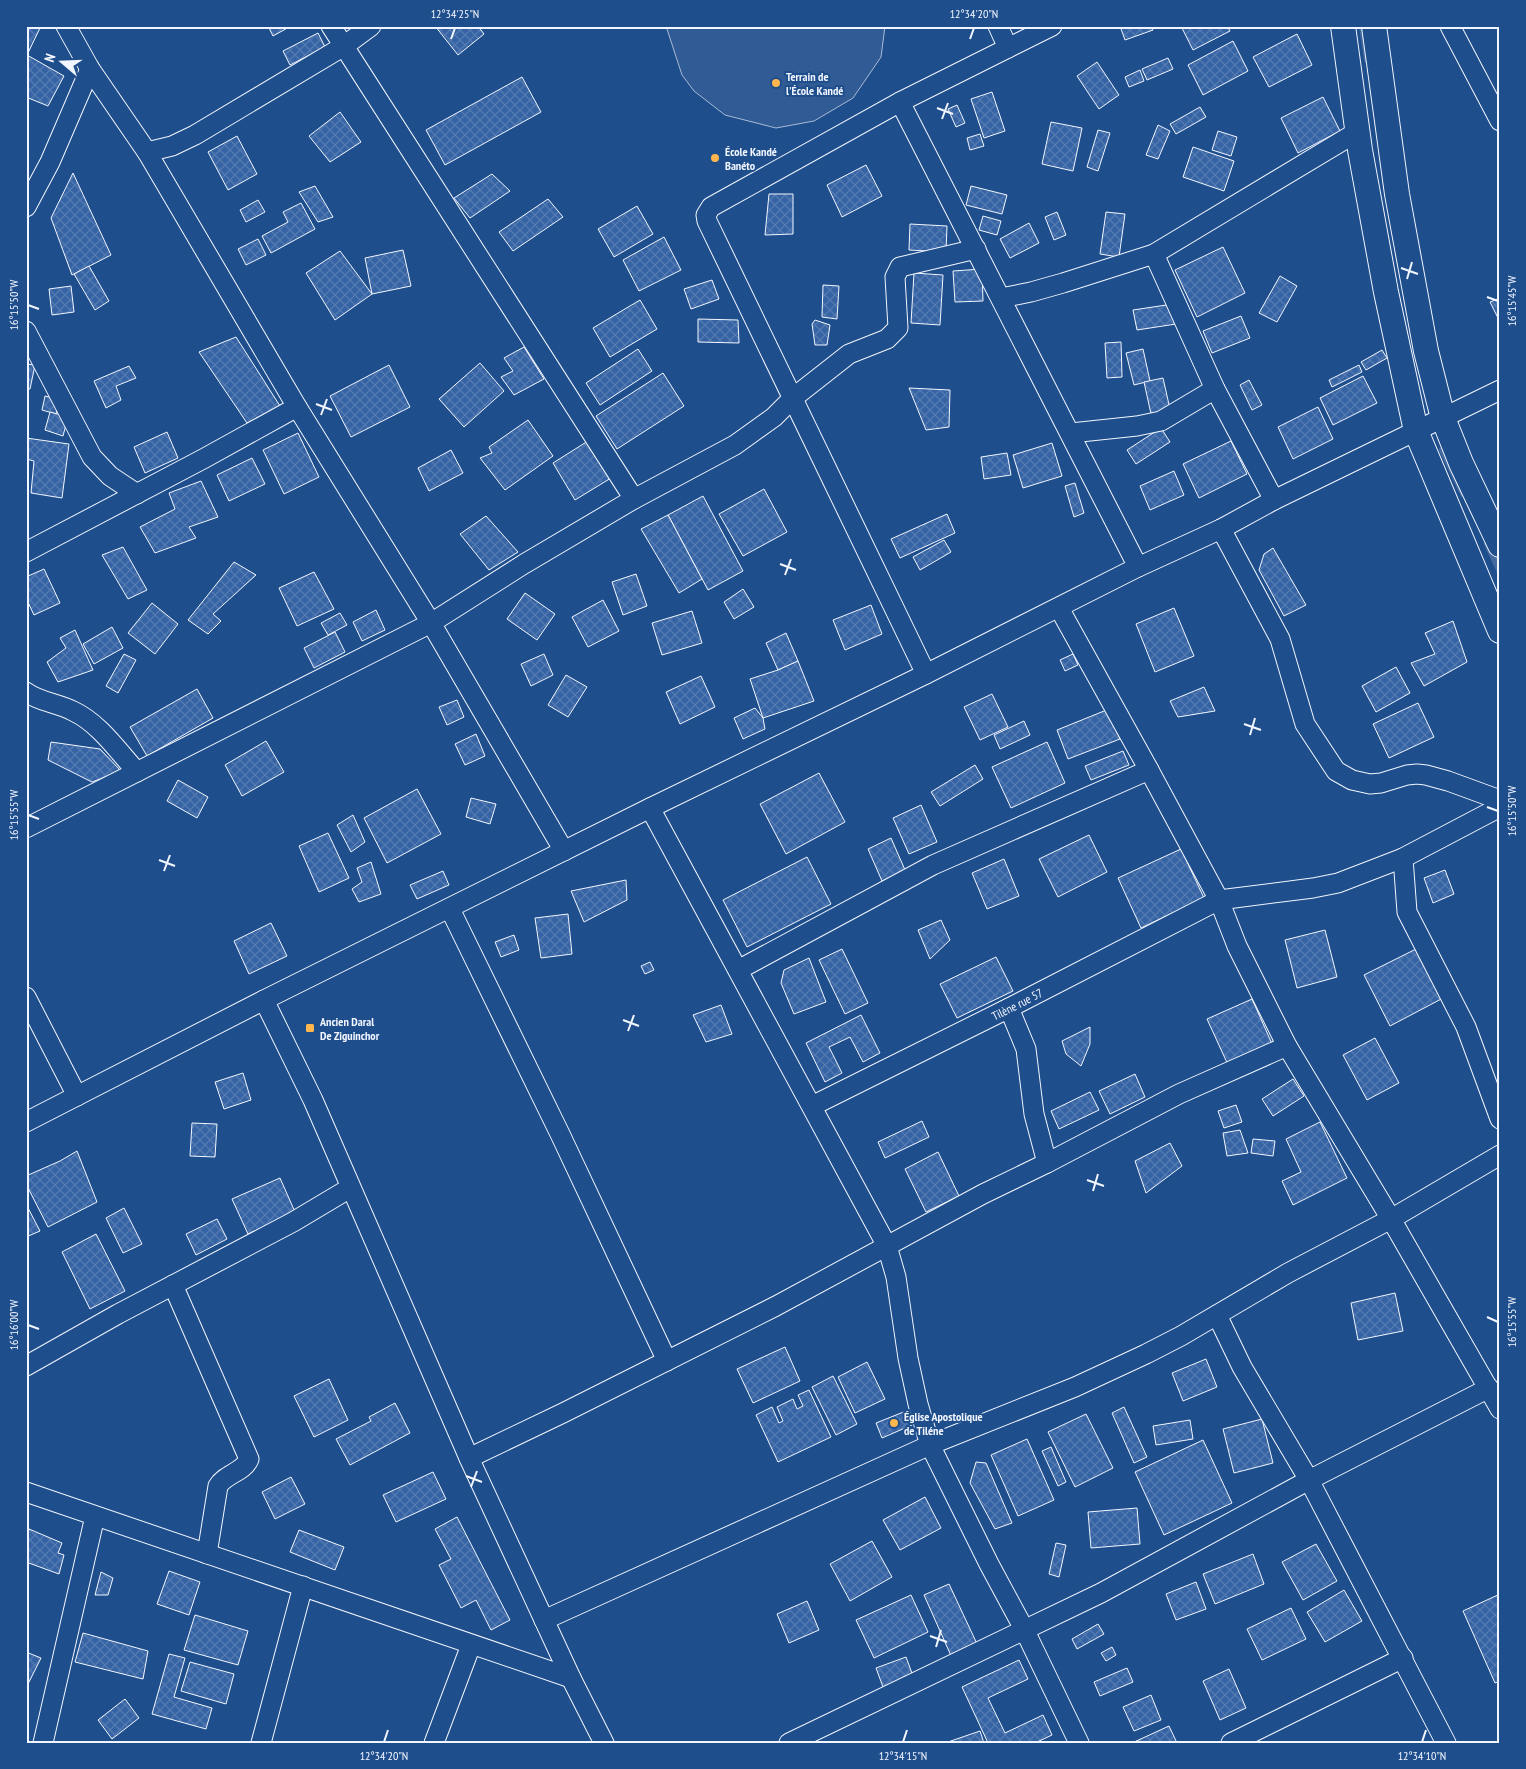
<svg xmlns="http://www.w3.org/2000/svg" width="1526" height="1769" font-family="'PT Sans Narrow',sans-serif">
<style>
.built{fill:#305b95;stroke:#a8bbd7}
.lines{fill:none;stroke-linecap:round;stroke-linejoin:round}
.stream{stroke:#446ba0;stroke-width:6}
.building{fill:url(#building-cross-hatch);stroke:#f2f6ff}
.minor-casing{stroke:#f2f6ff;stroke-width:21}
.tertiary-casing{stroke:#f2f6ff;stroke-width:26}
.minor{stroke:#1f4e8c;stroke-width:19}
.tertiary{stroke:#1f4e8c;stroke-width:24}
.ticks{fill:none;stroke:#f2f6ff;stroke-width:2}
.poi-dot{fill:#ffb74d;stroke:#1f4e8c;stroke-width:2}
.labels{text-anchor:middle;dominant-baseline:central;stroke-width:4;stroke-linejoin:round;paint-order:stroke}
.poi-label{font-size:12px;font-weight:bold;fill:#f2f6ff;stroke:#1f4e8c;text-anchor:start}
.street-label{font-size:12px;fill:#f2f6ff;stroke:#1f4e8c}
.neatline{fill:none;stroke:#f2f6ff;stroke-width:2}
.ticks-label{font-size:12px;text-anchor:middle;fill:#f2f6ff}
</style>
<defs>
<pattern id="building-cross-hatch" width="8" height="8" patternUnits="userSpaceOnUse" patternTransform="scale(1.25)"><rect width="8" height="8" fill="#3563a3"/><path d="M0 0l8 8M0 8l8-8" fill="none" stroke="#537ab1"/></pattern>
</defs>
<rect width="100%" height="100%" fill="#1f4e8c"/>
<polygon class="built" points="666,26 885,26 881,57 853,98 814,121 776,128 725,115 694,91 682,75"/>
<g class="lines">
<g class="stream">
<polyline points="1362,26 1367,60"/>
<polyline points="1442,450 1463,494"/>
<polyline points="1487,544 1500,572"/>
</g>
</g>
<g class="building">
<polygon points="26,26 41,26 27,55 26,54"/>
<polygon points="268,26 291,26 273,36"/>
<polygon points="435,26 478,26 484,34 458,55"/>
<polygon points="1120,26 1151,26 1153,30 1125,40"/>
<polygon points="1181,26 1227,26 1230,31 1193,50"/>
<polygon points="318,33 325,47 290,65 283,51"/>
<polygon points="1297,34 1312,65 1269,87 1253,57"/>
<polygon points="1233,41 1248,71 1203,95 1188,65"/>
<polygon points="27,55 64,76 48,106 26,97"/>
<polygon points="1168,58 1173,69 1147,80 1142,69"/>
<polygon points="1097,62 1119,95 1099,109 1077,76"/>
<polygon points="1140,70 1144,81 1129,87 1125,77"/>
<polygon points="522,77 541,112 445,165 426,130"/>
<polygon points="992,92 1005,131 984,138 971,99"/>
<polygon points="1323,97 1340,131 1298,153 1281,118"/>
<polygon points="957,105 965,123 956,127 948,109"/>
<polygon points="1200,107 1206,117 1176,134 1170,124"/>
<polygon points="340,112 361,142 330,162 309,136"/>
<polygon points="1051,122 1082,128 1073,171 1042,164"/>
<polygon points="1158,125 1170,131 1158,159 1146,155"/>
<polygon points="1098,130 1110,133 1098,171 1087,167"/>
<polygon points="1218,131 1237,137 1231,156 1212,150"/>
<polygon points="980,134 984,146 970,150 967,138"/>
<polygon points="237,136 257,174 228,190 208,152"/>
<polygon points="1193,147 1234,161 1224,191 1183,177"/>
<polygon points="866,165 882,196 842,217 827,185"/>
<polygon points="73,173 111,255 72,275 51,218"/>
<polygon points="492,174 510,191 470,218 454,198"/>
<polygon points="315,186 333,217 318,222 299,192"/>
<polygon points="971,186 1007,195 1002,214 966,205"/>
<polygon points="769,194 793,194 793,234 765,235"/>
<polygon points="548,199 563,217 513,251 499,232"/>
<polygon points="258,200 265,212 246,222 240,210"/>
<polygon points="301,203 315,229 271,253 262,236 288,222 283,212"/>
<polygon points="637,206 653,234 614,257 598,229"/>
<polygon points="1057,212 1066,235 1054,240 1045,217"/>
<polygon points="1106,212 1125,214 1119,257 1100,254"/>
<polygon points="983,216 1001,221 997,235 979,230"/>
<polygon points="1029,223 1039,243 1010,258 1000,239"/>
<polygon points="910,224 947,226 946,252 909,250"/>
<polygon points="664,237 681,270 639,291 623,260"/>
<polygon points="258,239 266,255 246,265 238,249"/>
<polygon points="1223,247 1245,293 1197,317 1175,270"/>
<polygon points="403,250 411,286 372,294 365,258"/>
<polygon points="340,251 372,294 335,320 306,273"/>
<polygon points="89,266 109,301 95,310 74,274"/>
<polygon points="982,269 983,301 955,302 953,271"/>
<polygon points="914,273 943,275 940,325 911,323"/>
<polygon points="1280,276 1297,286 1277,322 1259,313"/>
<polygon points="712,280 719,299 691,309 684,289"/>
<polygon points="823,285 839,286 837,319 822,317"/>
<polygon points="71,286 74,312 52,315 49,289"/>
<polygon points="1500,298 1500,322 1490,302"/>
<polygon points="640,300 657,329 610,357 593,328"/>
<polygon points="1173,304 1176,324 1137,330 1133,310"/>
<polygon points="1241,316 1250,338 1212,353 1203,331"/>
<polygon points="698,319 738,320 739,343 698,342"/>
<polygon points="815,320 830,325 827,345 815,345 812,324"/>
<polygon points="236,337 280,406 247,423 199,352"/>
<polygon points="1121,342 1122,377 1107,378 1105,343"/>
<polygon points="524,347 544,379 514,395 501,377 513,371 504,358"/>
<polygon points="638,349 652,371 600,405 586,383"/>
<polygon points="1143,349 1150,381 1134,385 1126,353"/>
<polygon points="1382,350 1387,358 1366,370 1361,362"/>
<polygon points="480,363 504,391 464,427 439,399"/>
<polygon points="26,364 35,365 30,389 26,388"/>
<polygon points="389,365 410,407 351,437 330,396"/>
<polygon points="1359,365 1362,372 1332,387 1329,380"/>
<polygon points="129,366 136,378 116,386 121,400 106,408 94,381"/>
<polygon points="663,373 684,406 617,449 596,416"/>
<polygon points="1363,376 1377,403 1333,425 1320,398"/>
<polygon points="1163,378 1170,409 1151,414 1144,382"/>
<polygon points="1249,380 1262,405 1252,410 1240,385"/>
<polygon points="909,388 950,390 949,427 926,430"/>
<polygon points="45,396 59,399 56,414 42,410"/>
<polygon points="1318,407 1333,439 1293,459 1278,427"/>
<polygon points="50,412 68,417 63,436 45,430"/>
<polygon points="528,420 553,456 505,490 480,458 492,453 489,447"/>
<polygon points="1161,428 1170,442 1136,464 1127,450"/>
<polygon points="167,432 178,458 145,473 134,447"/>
<polygon points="298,433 319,477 284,494 263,450"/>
<polygon points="26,438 69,444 62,498 31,493 34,461 26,459"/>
<polygon points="588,441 611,478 575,500 553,463"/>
<polygon points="1231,441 1247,474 1199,498 1183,464"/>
<polygon points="1052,443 1062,476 1023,488 1013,455"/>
<polygon points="451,450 463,473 429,491 418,468"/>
<polygon points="1007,453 1011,475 984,479 981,457"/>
<polygon points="252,458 265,484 229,501 217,475"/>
<polygon points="1174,471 1184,495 1150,510 1140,486"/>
<polygon points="201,481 218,517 189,527 196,538 155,553 140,527 175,509 169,493"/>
<polygon points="1075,483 1084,513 1074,517 1065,486"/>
<polygon points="764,489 787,532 743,556 719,514"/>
<polygon points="703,496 743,571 708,590 668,515"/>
<polygon points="947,514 955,533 900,558 891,539"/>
<polygon points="668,515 702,579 679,593 641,529"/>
<polygon points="486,516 518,552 489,570 460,534"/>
<polygon points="944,540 951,552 920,570 913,557"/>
<polygon points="123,547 147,590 128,599 102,555"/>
<polygon points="1273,548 1306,605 1284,616 1259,570 1264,554"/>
<polygon points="234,562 256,575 213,614 221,621 208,634 188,620"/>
<polygon points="44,569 60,603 34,615 26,598 26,577"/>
<polygon points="314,572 334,609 297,626 279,588"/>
<polygon points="636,574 647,606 623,615 612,582"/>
<polygon points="743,589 754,607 734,619 724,602"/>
<polygon points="525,593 555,614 537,640 507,619"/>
<polygon points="603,600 619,631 588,647 572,617"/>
<polygon points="152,603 178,624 155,654 128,633"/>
<polygon points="871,605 882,634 845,650 833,620"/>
<polygon points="1174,608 1194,656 1155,672 1136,624"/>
<polygon points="376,610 385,630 362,641 353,622"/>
<polygon points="692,611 702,643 662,655 652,623"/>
<polygon points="340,613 347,625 328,635 321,623"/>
<polygon points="1453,621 1467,662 1424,686 1411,663 1435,654 1425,633"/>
<polygon points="112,627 123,648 94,664 83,644"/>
<polygon points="75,630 93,670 58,682 47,662 66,648 60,638"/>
<polygon points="335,632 345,652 314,668 304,648"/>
<polygon points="786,633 798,661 778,670 766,643"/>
<polygon points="124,654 136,660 118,693 106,686"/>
<polygon points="544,654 553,675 531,686 521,664"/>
<polygon points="1073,654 1078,665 1065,671 1060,660"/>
<polygon points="798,661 814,701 763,718 750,679 778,670"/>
<polygon points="1396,667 1410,693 1376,712 1362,686"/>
<polygon points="566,675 587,687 568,717 548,705"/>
<polygon points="701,676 715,707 680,724 666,692"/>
<polygon points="1204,687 1215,711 1178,717 1170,701"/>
<polygon points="197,689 213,718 147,756 130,727"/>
<polygon points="992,694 1008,727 980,740 964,707"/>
<polygon points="457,700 464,717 447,725 439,707"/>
<polygon points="1418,703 1434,737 1389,758 1373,724"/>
<polygon points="755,708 763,718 765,729 743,739 734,718"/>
<polygon points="1109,709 1120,739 1068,759 1057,730"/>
<polygon points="1024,721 1030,735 1000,749 994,735"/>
<polygon points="476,734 485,756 465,765 455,744"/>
<polygon points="266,741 284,772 242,796 225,765"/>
<polygon points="51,742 100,749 121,771 92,782 48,760"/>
<polygon points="1047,742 1065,783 1011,808 992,767"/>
<polygon points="1123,751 1129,765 1091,780 1085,766"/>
<polygon points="975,765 983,779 940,806 931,792"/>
<polygon points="819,773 845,822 786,854 760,804"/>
<polygon points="178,780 208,797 197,818 167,801"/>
<polygon points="417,789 441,834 387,863 364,818"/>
<polygon points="471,798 496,804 490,824 466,817"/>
<polygon points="921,805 937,842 909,854 893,818"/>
<polygon points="353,815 365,842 351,852 337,825"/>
<polygon points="328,833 349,878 319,892 299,846"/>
<polygon points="1089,835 1107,872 1058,897 1039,859"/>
<polygon points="891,838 905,870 882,881 868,849"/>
<polygon points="1181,849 1204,898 1141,928 1118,878"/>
<polygon points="807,857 831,904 747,947 723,900"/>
<polygon points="1004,859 1019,896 987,909 972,873"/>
<polygon points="371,862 381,894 359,902 352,889 362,882 357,868"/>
<polygon points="1445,870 1454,894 1433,903 1424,878"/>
<polygon points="443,871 449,885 417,899 410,885"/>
<polygon points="626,880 627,900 584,922 571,891"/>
<polygon points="568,914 572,954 541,958 535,918"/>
<polygon points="941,920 950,940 930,959 918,930"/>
<polygon points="271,923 287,956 249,974 234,941"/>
<polygon points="1325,930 1337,977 1297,988 1285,940"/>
<polygon points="514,935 519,950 501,957 495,942"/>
<polygon points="1420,947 1445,997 1390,1026 1364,975"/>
<polygon points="842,949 868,1003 845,1014 819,960"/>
<polygon points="996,957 1013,991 957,1018 940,984"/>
<polygon points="809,958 826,1002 794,1014 781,983 784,970"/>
<polygon points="650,962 654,970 645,974 641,966"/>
<polygon points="1252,999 1273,1046 1229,1067 1207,1019"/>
<polygon points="721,1005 732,1034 706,1042 693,1015"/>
<polygon points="861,1015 880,1053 863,1062 850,1037 829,1047 842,1073 825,1082 806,1043"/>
<polygon points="1090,1027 1090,1044 1081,1066 1066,1054 1062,1041"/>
<polygon points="1375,1038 1399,1083 1367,1100 1343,1055"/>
<polygon points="243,1073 251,1100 224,1109 215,1082"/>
<polygon points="1135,1074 1145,1097 1110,1114 1099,1091"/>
<polygon points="1293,1079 1304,1096 1273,1116 1262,1099"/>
<polygon points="1090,1092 1099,1110 1059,1129 1051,1111"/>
<polygon points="1236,1105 1242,1122 1224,1128 1218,1111"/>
<polygon points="922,1121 929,1137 885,1158 878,1142"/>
<polygon points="1320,1122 1347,1178 1293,1205 1282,1181 1301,1172 1286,1139"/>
<polygon points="192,1123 217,1124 215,1157 190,1156"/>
<polygon points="1240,1130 1248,1153 1227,1156 1223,1133"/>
<polygon points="1253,1139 1275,1141 1273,1156 1251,1153"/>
<polygon points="1170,1143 1182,1166 1146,1193 1135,1161"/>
<polygon points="77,1151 97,1202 48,1227 26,1184 26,1176 60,1161"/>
<polygon points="938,1152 959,1196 926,1212 905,1169"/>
<polygon points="280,1178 295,1212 248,1234 232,1199"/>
<polygon points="26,1204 40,1231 26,1237"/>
<polygon points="124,1208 142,1244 123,1253 106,1218"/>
<polygon points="217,1219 227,1239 196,1255 186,1234"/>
<polygon points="96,1234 125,1291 90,1309 62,1252"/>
<polygon points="1395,1293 1403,1331 1358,1340 1351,1303"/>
<polygon points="785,1347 800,1381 753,1403 737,1369"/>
<polygon points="1206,1359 1217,1387 1183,1401 1172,1373"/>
<polygon points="867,1362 885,1399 855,1413 838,1377"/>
<polygon points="833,1376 857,1424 836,1435 812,1387"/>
<polygon points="329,1379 348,1420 314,1437 294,1396"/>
<polygon points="809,1390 831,1437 778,1462 756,1415 772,1407 779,1423 783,1421 777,1407 793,1399 797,1409 803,1406 798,1395"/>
<polygon points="395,1403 410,1433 350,1465 336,1439 371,1421 369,1417"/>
<polygon points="1124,1407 1147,1457 1134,1463 1112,1413"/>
<polygon points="906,1411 912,1425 882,1438 876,1423"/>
<polygon points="1086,1414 1113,1468 1075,1487 1048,1432"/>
<polygon points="1262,1419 1273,1463 1234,1473 1223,1429"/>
<polygon points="1190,1420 1193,1439 1156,1445 1153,1426"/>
<polygon points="1027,1439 1054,1500 1018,1516 991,1455"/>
<polygon points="1203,1440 1232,1503 1164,1535 1135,1472"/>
<polygon points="1051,1447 1066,1482 1058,1486 1042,1451"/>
<polygon points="976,1462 986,1463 1012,1523 995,1529 970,1483"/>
<polygon points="433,1472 446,1499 396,1522 383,1495"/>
<polygon points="291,1477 305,1504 275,1519 262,1492"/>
<polygon points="925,1497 941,1528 900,1550 883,1520"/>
<polygon points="1137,1508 1140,1544 1091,1548 1088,1512"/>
<polygon points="457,1517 510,1620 491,1630 476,1600 461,1608 439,1565 451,1559 435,1529"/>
<polygon points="29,1529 62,1543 58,1553 64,1555 59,1574 26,1562 26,1539"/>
<polygon points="299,1530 344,1547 335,1570 290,1552"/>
<polygon points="872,1541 892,1577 850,1601 830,1564"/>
<polygon points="1056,1543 1066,1545 1059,1577 1049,1574"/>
<polygon points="1316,1544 1337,1581 1303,1600 1282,1562"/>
<polygon points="1253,1554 1264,1584 1215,1604 1203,1574"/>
<polygon points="169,1571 200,1582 189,1615 157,1604"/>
<polygon points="101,1572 113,1578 108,1595 95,1595"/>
<polygon points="1196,1582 1206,1609 1176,1620 1166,1594"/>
<polygon points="949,1584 978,1646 952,1658 924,1595"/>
<polygon points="1344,1590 1362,1621 1325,1642 1307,1612"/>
<polygon points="1500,1594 1500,1681 1495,1683 1463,1611"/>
<polygon points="911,1595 928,1632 874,1658 856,1620"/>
<polygon points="807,1601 819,1630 789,1643 777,1614"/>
<polygon points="1291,1608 1306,1639 1262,1660 1247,1629"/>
<polygon points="195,1615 248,1631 238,1665 184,1650"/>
<polygon points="1098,1624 1104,1634 1077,1649 1072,1639"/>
<polygon points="83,1633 148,1651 143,1679 75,1662"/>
<polygon points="1112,1647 1116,1655 1106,1661 1101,1653"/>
<polygon points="26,1652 41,1658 26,1688"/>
<polygon points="169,1654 185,1658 174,1697 212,1708 206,1729 152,1714"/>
<polygon points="906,1657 913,1676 883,1687 876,1668"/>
<polygon points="1019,1660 1028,1679 988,1698 1005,1733 1043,1715 1052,1735 1035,1743 988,1743 962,1687"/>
<polygon points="190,1662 234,1674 226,1704 181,1691"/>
<polygon points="1127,1668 1133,1682 1100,1696 1094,1682"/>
<polygon points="1229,1669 1246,1708 1220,1720 1203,1681"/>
<polygon points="1151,1695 1161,1720 1134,1731 1123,1707"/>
<polygon points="125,1699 139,1718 112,1739 98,1720"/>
<polygon points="1169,1726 1177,1743 1132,1743"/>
<polygon points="980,1731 984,1743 945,1743"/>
</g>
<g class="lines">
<defs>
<g id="minor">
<polyline points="66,26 90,69 147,152 297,407 431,623 564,851"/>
<polyline points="331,26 634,499"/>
<polyline points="998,26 1008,48"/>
<polyline points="1450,26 1500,121"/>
<polyline points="900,102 1138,567"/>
<polyline points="147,152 172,146 195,135 344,46 371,26"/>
<polyline points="26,207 50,162 90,69"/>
<polyline points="1154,254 1215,389 1274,500"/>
<polyline points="1001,298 1031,292 1063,283 1154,254 1357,132"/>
<polyline points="26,331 92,457 110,476 137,494"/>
<polyline points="1071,433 1137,426 1161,421 1215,389"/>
<polyline points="1221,529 1280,639 1305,724 1336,771 1352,780 1370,784 1381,783 1407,775 1417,774 1426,775 1448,781 1500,800"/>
<polyline points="26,552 203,459 297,407"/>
<polyline points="1059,608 1149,770 1219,900 1237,946 1287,1046 1391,1219 1500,1409"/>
<polyline points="926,674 707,221 706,215 711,207 900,102 1052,26"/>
<path d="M26,692C39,702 58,703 73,711C99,723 118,751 137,772"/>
<polyline points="650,808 887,1246 896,1277 908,1358 918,1404 930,1445 989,1564 1024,1629 1079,1743"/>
<polyline points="26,828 431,623 524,564 634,499 735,445 774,417 793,398 849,354 887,339 898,328 895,277 900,267 976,249"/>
<polyline points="1403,858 1407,912 1466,1027 1500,1119"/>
<polyline points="450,909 560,1134 667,1361"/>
<polyline points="738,970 933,865 1149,770"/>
<polyline points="26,997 77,1096"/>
<polyline points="264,1000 313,1100 469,1458 571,1678 604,1743"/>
<polyline points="1009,1008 1026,1049 1034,1114 1047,1163"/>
<path id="s1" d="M812,1106L1009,1008L1219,900L1313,888L1338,883L1403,858L1500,807"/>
<polyline points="26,1122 264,1000 650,808 926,674 1138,567 1221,529 1274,500 1500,390"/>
<path d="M173,1285L249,1459C244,1472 225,1474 218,1486L207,1554"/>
<polyline points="1217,1315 1242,1367 1309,1480 1446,1743"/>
<polyline points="26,1366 118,1314 293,1222 350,1188"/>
<polyline points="469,1458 563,1413 776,1306 983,1194 1047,1163 1179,1094 1287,1046"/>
<polyline points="26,1492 571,1678"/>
<polyline points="544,1620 930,1445 1075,1387 1146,1354 1181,1336 1288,1273 1391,1219 1500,1155"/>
<polyline points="43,1743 95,1516"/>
<polyline points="261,1743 303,1586"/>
<polyline points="434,1743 471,1645"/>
<polyline points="789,1743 1101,1593 1309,1480 1489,1388"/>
<polyline points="1231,1743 1403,1658"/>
</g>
<g id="tertiary">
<polyline points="1343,26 1360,150 1386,292 1416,431 1500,631"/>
<polyline points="1374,26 1397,194 1426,351 1443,418 1461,463 1500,545"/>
</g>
</defs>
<use href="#minor" class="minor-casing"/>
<use href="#tertiary" class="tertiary-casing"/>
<use href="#minor" class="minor"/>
<use href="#tertiary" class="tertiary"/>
</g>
<path class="ticks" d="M451,39L455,28M970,39L974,28M937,108L953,114M942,119L948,103M1401,268L1418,274M1407,279L1412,262M1487,297L1498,301M28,305L39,309M316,404L332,410M321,415L327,399M780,564L796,570M785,575L791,559M1244,724L1261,730M1250,735L1255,718M1487,807L1498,811M28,815L39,819M159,860L175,866M164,871L170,855M623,1020L639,1026M628,1031L634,1015M1087,1180L1104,1186M1093,1191L1098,1174M1487,1317L1498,1322M28,1325L39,1329M466,1476L482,1482M471,1487L477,1471M930,1636L947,1642M936,1647L941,1630M384,1742L388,1730M903,1742L907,1730M1422,1742L1426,1730"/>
<g class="poi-dot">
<circle cx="776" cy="83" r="5"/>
<circle cx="715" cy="158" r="5"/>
<rect x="305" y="1023" width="10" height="10" rx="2.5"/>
<circle cx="894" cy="1423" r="5"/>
</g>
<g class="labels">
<g class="poi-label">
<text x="786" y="76">Terrain de<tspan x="786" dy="14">l'École Kandé</tspan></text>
<text x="725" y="151">École Kandé<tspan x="725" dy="14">Banéto</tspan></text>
<text x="320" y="1021">Ancien Daral<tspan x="320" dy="14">De Ziguinchor</tspan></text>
<text x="904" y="1416">Église Apostolique<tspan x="904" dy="14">de Tiléne</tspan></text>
</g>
<g class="street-label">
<text stroke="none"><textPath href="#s1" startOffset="229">Tilène rue 57</textPath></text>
</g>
</g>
<rect width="1526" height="1769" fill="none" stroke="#1f4e8c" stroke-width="55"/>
<g transform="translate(62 62) rotate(289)" stroke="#1f4e8c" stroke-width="4" paint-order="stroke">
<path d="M0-4L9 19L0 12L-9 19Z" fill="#f2f6ff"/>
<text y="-8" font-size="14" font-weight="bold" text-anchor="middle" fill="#f2f6ff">N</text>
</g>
<rect x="28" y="28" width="1470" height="1714" class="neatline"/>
<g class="ticks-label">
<text x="455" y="18">12°34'25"N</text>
<text x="974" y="18">12°34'20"N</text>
<text transform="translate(1512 301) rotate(-90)" y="4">16°15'45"W</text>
<text transform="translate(14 305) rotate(-90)" y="4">16°15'50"W</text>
<text transform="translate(1512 811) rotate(-90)" y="4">16°15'50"W</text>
<text transform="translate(14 815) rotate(-90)" y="4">16°15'55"W</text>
<text transform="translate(1512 1322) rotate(-90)" y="4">16°15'55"W</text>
<text transform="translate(14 1325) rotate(-90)" y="4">16°16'00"W</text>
<text x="384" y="1760">12°34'20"N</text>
<text x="903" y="1760">12°34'15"N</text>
<text x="1422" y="1760">12°34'10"N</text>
</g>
</svg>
